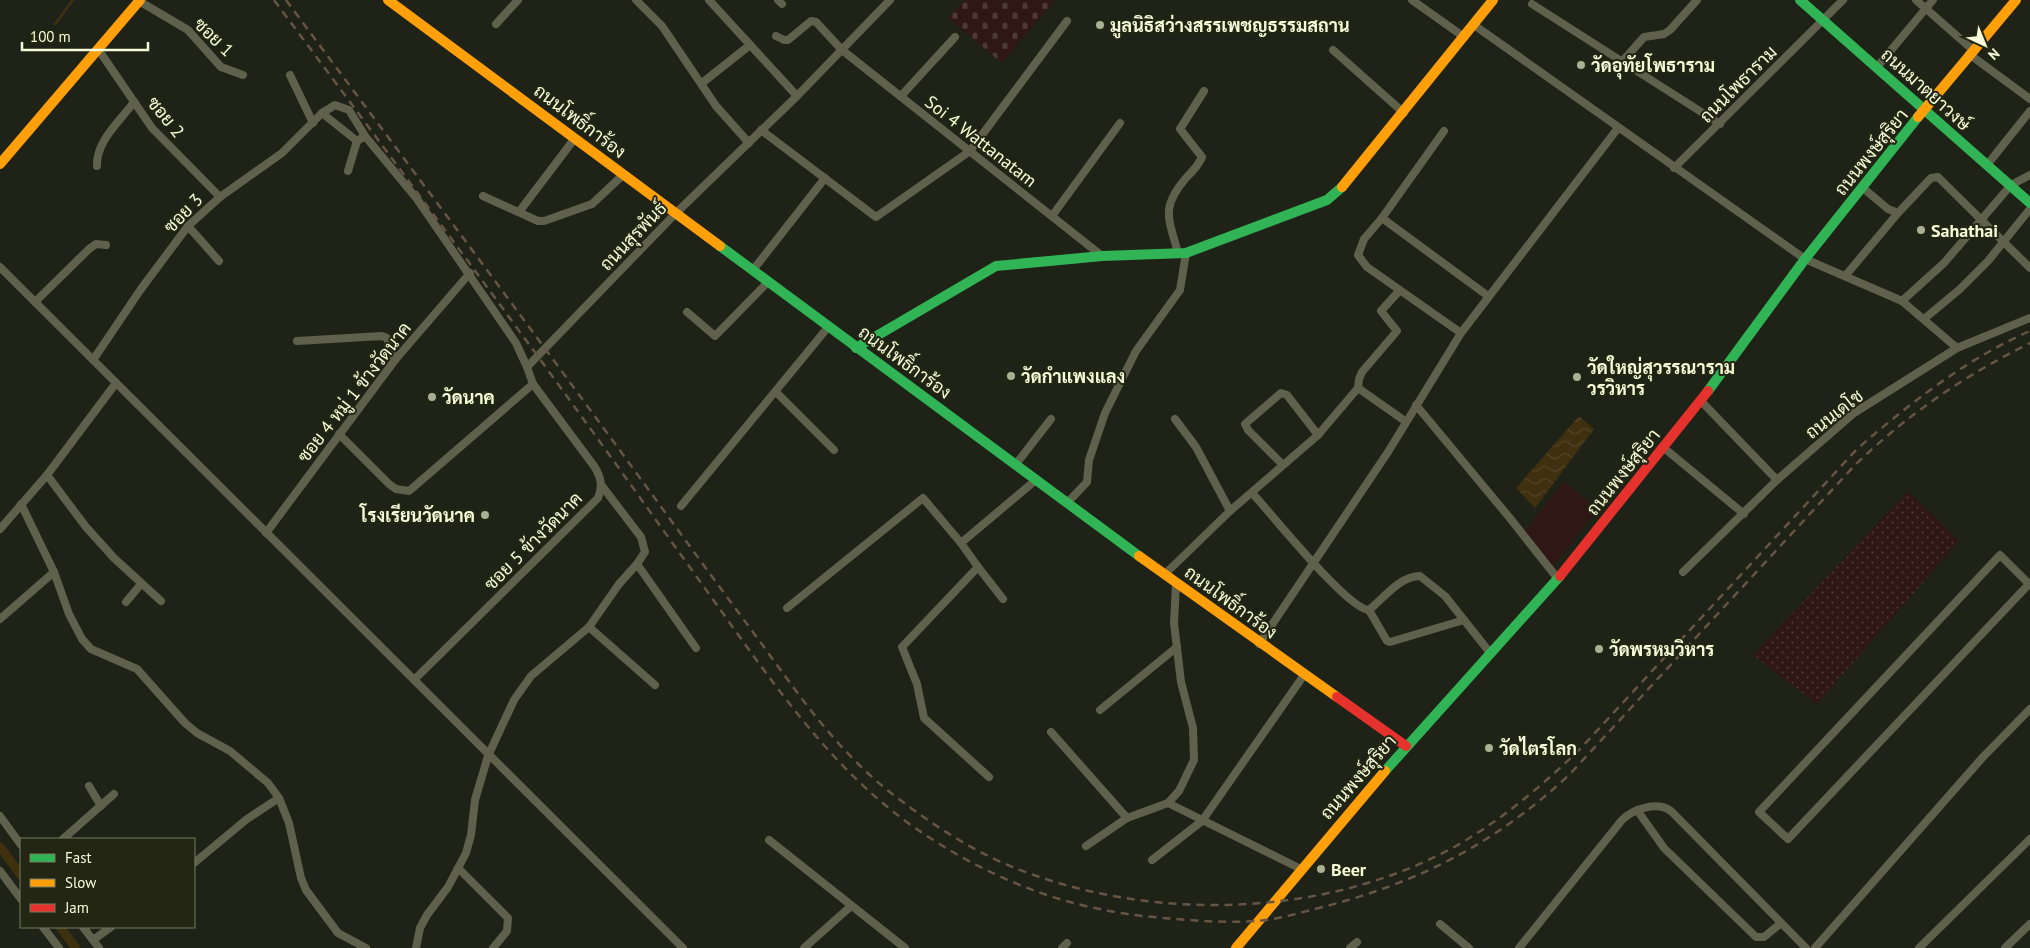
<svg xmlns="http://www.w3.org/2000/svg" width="2030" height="948" font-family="'PT Sans',Sarabun,sans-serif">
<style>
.grass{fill:url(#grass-dots)}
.cemetery{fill:url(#cemetery-stones)}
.green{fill:#2e1715}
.water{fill:url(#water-waves)}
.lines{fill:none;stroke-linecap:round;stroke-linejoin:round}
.stream{stroke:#3f3010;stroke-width:2.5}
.canal{stroke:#3f3010;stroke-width:9}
.street{stroke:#60614c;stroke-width:8}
.fast{stroke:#30b455;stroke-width:10}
.slow{stroke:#ff9f0a;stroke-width:10}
.jam{stroke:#e5322d;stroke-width:10}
.rail{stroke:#665545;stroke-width:2.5;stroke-dasharray:8 6;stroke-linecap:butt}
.poi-dot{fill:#abb095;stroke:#222612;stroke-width:2}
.labels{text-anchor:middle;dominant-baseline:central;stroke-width:4;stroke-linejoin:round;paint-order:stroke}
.poi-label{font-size:18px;font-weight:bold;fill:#f7fcda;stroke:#222612;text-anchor:start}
.street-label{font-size:18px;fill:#f7fcda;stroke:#222612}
</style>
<defs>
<pattern id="grass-dots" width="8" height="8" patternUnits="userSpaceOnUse" patternTransform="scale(1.25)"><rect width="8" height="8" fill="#2e1715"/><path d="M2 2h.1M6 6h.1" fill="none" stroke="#4d3a36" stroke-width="1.8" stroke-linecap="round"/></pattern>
<pattern id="cemetery-stones" width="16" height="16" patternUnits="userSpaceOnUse" patternTransform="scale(1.25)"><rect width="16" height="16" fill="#2e1715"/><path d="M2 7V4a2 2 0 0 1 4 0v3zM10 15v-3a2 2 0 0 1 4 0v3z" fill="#4d3a36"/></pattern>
<pattern id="water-waves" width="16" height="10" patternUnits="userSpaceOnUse" patternTransform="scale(1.25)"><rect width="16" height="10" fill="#3f3010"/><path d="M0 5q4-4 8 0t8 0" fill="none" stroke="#524527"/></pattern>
</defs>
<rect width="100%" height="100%" fill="#1f2216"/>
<polygon class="grass" points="1908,491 1959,541 1817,704 1753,655"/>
<polygon class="cemetery" points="966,0 1055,0 1002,63 948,18"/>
<polygon class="green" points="1564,481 1598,510 1552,567 1525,531"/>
<polygon class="water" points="1579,416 1594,429 1535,508 1516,488"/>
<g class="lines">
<polyline class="stream" points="55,24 73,0"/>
<g class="canal">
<polyline points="0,847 21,875"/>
<polyline points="60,927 76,948"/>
</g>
<g class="street">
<polyline points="636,0 662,26 716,106 749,143"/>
<polyline points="709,0 797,96"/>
<polyline points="778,0 782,4"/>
<polyline points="1412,0 1464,37"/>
<polyline points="1916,0 1973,50"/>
<polyline points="139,1 188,30 221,67 243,75"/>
<polyline points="1532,4 1720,124"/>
<polyline points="496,24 518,0"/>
<polyline points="1474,25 1805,259 1902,301 1957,348"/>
<polyline points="776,36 784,40 788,40 811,21 816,22 842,50 1102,256"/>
<polyline points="98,49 152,128 220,197"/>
<polyline points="1333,50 1404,113"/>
<polyline points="1969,54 2030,99"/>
<polyline points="1621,63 1644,37 1664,34 1670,30 1697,0"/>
<polyline points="1877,67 1933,0"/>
<polyline points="290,75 313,123"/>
<polyline points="702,83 750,45"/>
<polyline points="901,96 955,37"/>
<polyline points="761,130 876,217 970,151 1067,21"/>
<polyline points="1444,131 1382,218 1364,239 1358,255 1367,267 1461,333"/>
<polyline points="365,136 357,141 322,113 335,105 349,110 365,136 417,199 516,343 527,367"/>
<polyline points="1987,165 2030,111"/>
<path d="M97,166C96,141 120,121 134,102"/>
<polyline points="1674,168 1843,0"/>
<polyline points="348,171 357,141"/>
<polyline points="1863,188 1888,209 1898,213 1931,178 1938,177 2030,268"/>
<polyline points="483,196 538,221 544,221 592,204 624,174"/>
<polyline points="519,212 575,138"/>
<polyline points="1052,216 1120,123"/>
<polyline points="1382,218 1488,296"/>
<polyline points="188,226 219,261"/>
<path d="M1178,253C1169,219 1160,208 1186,178C1192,172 1199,165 1202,157L1180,129L1204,91"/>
<polyline points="0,267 683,948"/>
<polyline points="753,270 825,178"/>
<polyline points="1846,275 1898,213"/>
<polyline points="1902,301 1944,263 2011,185 2030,175"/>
<polyline points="35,302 89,249 96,244 106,245"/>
<polyline points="687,312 715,336 769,281"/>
<polyline points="1924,319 1960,289 1988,261 2030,209"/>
<polyline points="297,341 382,336 387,338 395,360"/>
<polyline points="93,360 141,289 188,226 220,197 282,153 322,113"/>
<polyline points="1358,388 1359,379 1362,372 1397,331 1381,311 1399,291"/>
<polyline points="776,392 834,450"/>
<polyline points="1701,401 1777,480"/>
<polyline points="1416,405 1509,517 1558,579"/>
<polyline points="1175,419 1196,447 1230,511"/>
<polyline points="339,434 389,484 396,489 409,491 533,384 527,367 676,213 797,96 890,0"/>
<polyline points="1664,448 1744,514"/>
<polyline points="1016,464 1051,419"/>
<polyline points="1282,464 1248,430 1245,424 1281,393 1287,395 1318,435"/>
<polyline points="47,475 86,527 114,558 161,601"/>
<polyline points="602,486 641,537 645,552 637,564"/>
<path d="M1252,493C1271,513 1347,609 1369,610C1384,598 1400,576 1420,576L1445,596L1491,654"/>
<polyline points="1068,502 1087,482 1089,460 1105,413 1136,351 1180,290 1186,253"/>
<polyline points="21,504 54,572 69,614 82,639 91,649 137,669 185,723 197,733 230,751 268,783 279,798 289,823 301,878 306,890 338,933 366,948"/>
<polyline points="681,506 829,326"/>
<polyline points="0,529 47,475 116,383"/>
<polyline points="266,533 395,360 470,273"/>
<polyline points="961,543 978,567 902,647 917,684 924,718 989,777"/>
<polyline points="978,567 1003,599"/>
<polyline points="1683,572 1777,480 1854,413 1957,348 2030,318"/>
<polyline points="1165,574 1230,511 1318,435 1358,388 1405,421"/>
<polyline points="2029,584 2000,555 1759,812 1788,839 2029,584 2030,584"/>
<polyline points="126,602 141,584"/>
<polyline points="787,608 923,498 961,543 1037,479"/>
<polyline points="1369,610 1387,641 1390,642 1464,620"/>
<polyline points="0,619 54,572"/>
<polyline points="589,627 655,685"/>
<polyline points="1259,644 1388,452 1461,333 1618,128"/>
<path d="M414,680L598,498C603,486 601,477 594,466L533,384"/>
<polyline points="1100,710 1177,647"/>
<polyline points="1051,732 1127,818"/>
<polyline points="89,786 101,806"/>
<polyline points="1168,803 1301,869"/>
<polyline points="1637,810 1664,848 1756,937 1764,937 1781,923"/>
<polyline points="0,816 21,845"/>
<polyline points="63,839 114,794"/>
<polyline points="769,840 905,948"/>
<polyline points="1086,846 1127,818 1168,803 1179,791 1194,760 1193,728 1181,682 1174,623 1176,584"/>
<polyline points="1152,860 1202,821 1304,675"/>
<polyline points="194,863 247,819 279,798"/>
<polyline points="458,868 508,918 507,931 493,948"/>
<polyline points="0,871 21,899"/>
<polyline points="1440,924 1469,948"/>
<polyline points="43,927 59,948"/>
<polyline points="83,927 99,948"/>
<polyline points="93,940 111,927"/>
<polyline points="416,948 420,928 427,915 448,887 466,853 471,835 475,800 488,756 514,700 531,676 589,627 619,584 637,564 696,648"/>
<polyline points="804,948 851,906"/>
<polyline points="1062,948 1067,943"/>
<polyline points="1350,948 1357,942"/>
<path d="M1519,948L1622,820C1633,809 1657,801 1671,811L1806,948"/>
<polyline points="1815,948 1983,757 2030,709"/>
<polyline points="1919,948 2030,839"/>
<polyline points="2005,948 2030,924"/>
</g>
<g class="fast">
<polyline points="1800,0 2030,203"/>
<polyline points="720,246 1139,556"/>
<polyline points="856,348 996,266 1102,256 1186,253 1327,200 1342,187"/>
<polyline points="1708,391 1805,259 1918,117"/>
<polyline points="1385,771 1560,576"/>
</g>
<g class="slow">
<polyline points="388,0 720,246"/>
<polyline points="1918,117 2016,0"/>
<polyline points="0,164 140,0"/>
<polyline points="1342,187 1493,0"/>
<polyline points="1139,556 1337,697"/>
<polyline points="1236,948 1385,771"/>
</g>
<g class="jam">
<polyline points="1560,576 1708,391"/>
<polyline points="1337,697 1406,746"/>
</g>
<g class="rail">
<path d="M274,0C394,161 514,322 631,485C665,533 700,581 734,629C786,701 838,773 911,825C967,865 1037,898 1105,910C1128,915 1152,917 1175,919C1202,921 1228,923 1255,921C1275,920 1295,914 1315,909C1416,884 1494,845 1570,774L1855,465C1908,414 1964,376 2030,343"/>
<path d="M286,0C411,168 536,335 659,504C694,552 729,600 764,647C802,700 840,753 891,793C926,820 963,845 1003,863C1142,923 1323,920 1456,846C1503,819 1543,785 1581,748L1857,449C1909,404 1966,359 2030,331"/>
</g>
</g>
<g class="poi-dot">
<circle cx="1100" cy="25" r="5"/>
<circle cx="1581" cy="65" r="5"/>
<circle cx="1921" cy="230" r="5"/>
<circle cx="1011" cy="376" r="5"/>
<circle cx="1577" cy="377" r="5"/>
<circle cx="432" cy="397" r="5"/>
<circle cx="485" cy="515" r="5"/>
<circle cx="1599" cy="649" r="5"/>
<circle cx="1489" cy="748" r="5"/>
<circle cx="1321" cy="869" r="5"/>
</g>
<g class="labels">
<g class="poi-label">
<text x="1110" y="25">มูลนิธิสว่างสรรเพชญธรรมสถาน</text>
<text x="1591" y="65">วัดอุทัยโพธาราม</text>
<text x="1931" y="230">Sahathai</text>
<text x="1587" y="367">วัดใหญ่สุวรรณาราม<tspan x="1587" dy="21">วรวิหาร</tspan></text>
<text x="1021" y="376">วัดกำแพงแลง</text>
<text x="442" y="397">วัดนาค</text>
<text x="475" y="515" text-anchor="end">โรงเรียนวัดนาค</text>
<text x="1609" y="649">วัดพรหมวิหาร</text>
<text x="1499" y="748">วัดไตรโลก</text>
<text x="1331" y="869">Beer</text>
</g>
<g class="street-label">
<text transform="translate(214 37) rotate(44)">ซอย 1</text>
<text transform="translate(1738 84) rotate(-45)">ถนนโพธาราม</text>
<text transform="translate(1926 89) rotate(42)">ถนนมาตยาวงษ์</text>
<text transform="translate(166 117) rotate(51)">ซอย 2</text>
<text transform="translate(580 121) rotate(37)">ถนนโพธิ์การ้อง</text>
<text transform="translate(981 141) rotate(38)">Soi 4 Wattanatam</text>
<text transform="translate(1871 152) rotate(-51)">ถนนพงษ์สุริยา</text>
<text transform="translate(183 213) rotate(-46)">ซอย 3</text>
<text transform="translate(633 236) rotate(-46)">ถนนสุรพันธ์</text>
<text transform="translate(905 362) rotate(36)">ถนนโพธิ์การ้อง</text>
<text transform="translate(354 392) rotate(-52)">ซอย 4 หมู่ 1 ข้างวัดนาค</text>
<text transform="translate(1834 414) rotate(-38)">ถนนเดโช</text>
<text transform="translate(1623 472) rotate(-51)">ถนนพงษ์สุริยา</text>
<text transform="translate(533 541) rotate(-45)">ซอย 5 ข้างวัดนาค</text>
<text transform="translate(1231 602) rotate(36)">ถนนโพธิ์การ้อง</text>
<text transform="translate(1358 777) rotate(-49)">ถนนพงษ์สุริยา</text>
</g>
</g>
<rect x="20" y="838" width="175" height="90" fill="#222612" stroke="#777c62"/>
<rect x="30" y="854" width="25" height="8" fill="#30b455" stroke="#777c62"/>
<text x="65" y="863" font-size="15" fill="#f7fcda">Fast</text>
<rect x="30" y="879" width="25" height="8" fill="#ff9f0a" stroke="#777c62"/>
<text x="65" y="888" font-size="15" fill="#f7fcda">Slow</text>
<rect x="30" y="904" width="25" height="8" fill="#e5322d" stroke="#777c62"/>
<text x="65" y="913" font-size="15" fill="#f7fcda">Jam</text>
<g transform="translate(1985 45) rotate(136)" stroke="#222612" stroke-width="4" paint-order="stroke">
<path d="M0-4L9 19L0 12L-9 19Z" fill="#f7fcda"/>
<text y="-8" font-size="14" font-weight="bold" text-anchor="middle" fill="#f7fcda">N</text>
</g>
<path d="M22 42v8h126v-8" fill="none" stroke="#f7fcda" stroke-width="2.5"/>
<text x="30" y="42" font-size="15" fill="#f7fcda" stroke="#222612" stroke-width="4" paint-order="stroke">100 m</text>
</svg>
